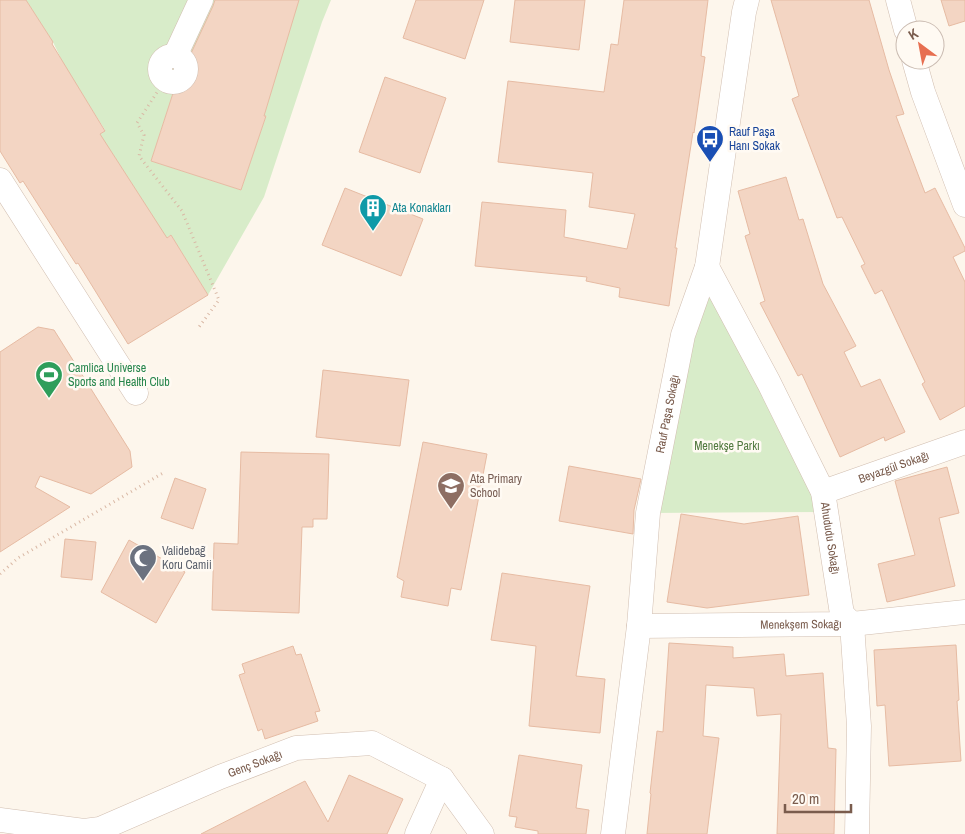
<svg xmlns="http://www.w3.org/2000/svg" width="965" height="834" font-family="'Archivo Narrow',sans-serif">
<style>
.green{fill:#d8ecc9;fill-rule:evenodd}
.building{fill:#f3d5c3;stroke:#e6bba3}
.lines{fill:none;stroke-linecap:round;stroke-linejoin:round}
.minor-casing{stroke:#d1beb0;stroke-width:25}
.path{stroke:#d9b8a5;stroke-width:3;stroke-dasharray:1 4;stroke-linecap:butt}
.minor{stroke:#fff;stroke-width:24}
.labels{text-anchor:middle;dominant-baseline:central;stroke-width:5;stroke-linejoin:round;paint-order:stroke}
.transit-label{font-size:12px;fill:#164399;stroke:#fffaf3;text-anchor:start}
.culture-label{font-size:12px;fill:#0d838f;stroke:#fffaf3;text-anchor:start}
.leisure-label{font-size:12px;fill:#27864d;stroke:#fffaf3;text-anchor:start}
.street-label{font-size:12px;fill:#7a5c4d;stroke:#fffaf3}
.park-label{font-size:12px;fill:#537a41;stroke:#fffaf3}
.education-label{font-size:12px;fill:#785e54;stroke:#fffaf3;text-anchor:start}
.worship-label{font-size:12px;fill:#5b616d;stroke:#fffaf3;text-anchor:start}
</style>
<rect width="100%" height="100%" fill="#fdf6ec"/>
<g class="green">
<path d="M26,0H331L322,22L264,197L208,295L171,235L161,241L152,215L111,151L93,138L105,130L64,65L53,42ZM175,87L268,117L266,116L241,190L151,161Z"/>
<polygon points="707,267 826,512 648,513"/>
</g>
<g class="building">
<polygon points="0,0 26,0 53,42 52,44 105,131 100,134 167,238 171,235 208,295 128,344 78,263 76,264 23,181 20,183 0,151"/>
<polygon points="215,0 299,0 264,116 266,116 241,190 151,161 175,87 177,88 184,66 187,62 213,6"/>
<polygon points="416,0 484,0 465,59 403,38"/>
<polygon points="515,0 585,0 579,50 510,42"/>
<polygon points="624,0 708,0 701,56 705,57 694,133 693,132 675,248 677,248 669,306 619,297 620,288 586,281 587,277 475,266 482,202 566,210 564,237 627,249 635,214 589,207 593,173 498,162 508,81 604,92 611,44 618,45"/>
<polygon points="771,0 869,0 889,70 904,114 896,116 925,193 935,188 965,248 965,251 953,257 965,282 965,406 940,420 922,384 925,382 882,290 875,294 861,266 865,264 842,217 837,218 792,99 799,96"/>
<polygon points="941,0 965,0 965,21 949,26"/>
<polygon points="385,77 446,98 420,173 359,152"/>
<polygon points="786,177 799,220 803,219 823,284 856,346 844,352 861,387 880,379 905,432 885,441 884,437 840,457 802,374 798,376 760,303 765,301 745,236 750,234 738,191"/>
<polygon points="345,188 423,219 401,276 322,245"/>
<polygon points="38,327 54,330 130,451 132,467 91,494 40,476 35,487 70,507 0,552 0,352"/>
<polygon points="323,370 409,380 400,446 316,437"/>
<polygon points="423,442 487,454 461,590 451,588 448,606 401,597 404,581 397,577"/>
<polygon points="241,452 329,454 327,519 313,519 313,527 302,527 299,613 212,610 214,543 238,544"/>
<polygon points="569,466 641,479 634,510 633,534 559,521"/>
<polygon points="947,467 959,513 939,518 955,586 887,602 878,564 915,555 895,481"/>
<polygon points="175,478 206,489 193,529 161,518"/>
<polygon points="681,514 744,524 798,516 809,595 707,608 667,602"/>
<polygon points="65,539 96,542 92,580 61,577"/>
<polygon points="129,540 185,572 156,623 101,592"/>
<polygon points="502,573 590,586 576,676 605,679 600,733 529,726 536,646 491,640"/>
<polygon points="669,643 733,647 733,658 784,654 786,676 823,673 828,748 836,749 834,834 777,834 781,714 757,716 754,688 706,685 703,736 719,738 707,834 647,834 651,794 650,793 657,731 663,732"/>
<polygon points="956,645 959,700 957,701 961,761 889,766 885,705 877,706 874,650"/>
<polygon points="293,646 296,655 301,654 320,711 315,712 318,721 265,739 262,729 258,731 239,675 245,673 242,664"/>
<polygon points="519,755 582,765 576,808 589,810 586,834 538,834 538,831 515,827 517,817 509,816"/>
<polygon points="349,775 403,799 387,834 201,834 305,781 328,822"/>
</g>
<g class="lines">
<defs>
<g id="minor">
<polyline points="898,0 906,30"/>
<circle cx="173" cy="69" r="13"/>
<polyline points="175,56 201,0"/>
<polyline points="914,60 923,92 965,205"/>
<polyline points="0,180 136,393"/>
<path id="s1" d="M707,267L769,383L823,492L842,614L852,624L859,726L857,834"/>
<path id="s2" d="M823,492L965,442"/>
<path id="s3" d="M639,626L852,624L965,612"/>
<path id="s4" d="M0,820L84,831L100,829L220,777L296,748L372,743L442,779L482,834"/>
<polyline points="417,834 442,779"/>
<path id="s5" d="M613,834L639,626L648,513L683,335L707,267L744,12L747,0"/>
</g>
</defs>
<use href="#minor" class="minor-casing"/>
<g class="path">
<polyline points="165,80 137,123 144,135 139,156 182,211 219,300 199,327"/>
<polyline points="0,574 18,558 163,473"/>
</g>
<use href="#minor" class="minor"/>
</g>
<defs>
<symbol id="bus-pin" viewBox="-11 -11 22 30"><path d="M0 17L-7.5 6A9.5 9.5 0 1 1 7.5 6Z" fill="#1a4fb4" stroke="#fffaf3"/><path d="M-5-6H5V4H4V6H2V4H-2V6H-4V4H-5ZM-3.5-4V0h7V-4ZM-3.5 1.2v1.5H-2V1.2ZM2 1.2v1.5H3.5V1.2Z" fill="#fff"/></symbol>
<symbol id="building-pin" viewBox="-11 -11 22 30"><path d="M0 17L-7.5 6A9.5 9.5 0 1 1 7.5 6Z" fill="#0f9aa8" stroke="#fffaf3"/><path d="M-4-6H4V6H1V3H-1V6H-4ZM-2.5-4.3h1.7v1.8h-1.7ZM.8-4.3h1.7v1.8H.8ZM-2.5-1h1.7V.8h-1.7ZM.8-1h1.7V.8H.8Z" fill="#fff"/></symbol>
<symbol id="stadium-pin" viewBox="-11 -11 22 30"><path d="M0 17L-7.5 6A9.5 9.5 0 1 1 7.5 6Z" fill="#2e9e5b" stroke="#fffaf3"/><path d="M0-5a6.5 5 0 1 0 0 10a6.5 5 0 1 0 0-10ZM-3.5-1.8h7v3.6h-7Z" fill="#fff"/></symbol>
<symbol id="school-pin" viewBox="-11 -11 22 30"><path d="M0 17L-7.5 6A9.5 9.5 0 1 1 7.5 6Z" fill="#8d6e63" stroke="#fffaf3"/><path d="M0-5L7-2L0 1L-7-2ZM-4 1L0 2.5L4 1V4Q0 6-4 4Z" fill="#fff"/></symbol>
<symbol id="mosque-pin" viewBox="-11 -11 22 30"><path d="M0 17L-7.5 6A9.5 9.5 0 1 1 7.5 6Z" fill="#6b7280" stroke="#fffaf3"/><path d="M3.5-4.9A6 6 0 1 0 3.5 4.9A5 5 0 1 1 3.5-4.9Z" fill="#fff"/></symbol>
</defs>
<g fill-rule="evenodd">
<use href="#bus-pin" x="694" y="123" width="32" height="43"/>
<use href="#building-pin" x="357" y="192" width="32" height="43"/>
<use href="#stadium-pin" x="33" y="359" width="32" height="43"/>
<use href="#school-pin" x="435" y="470" width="32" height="43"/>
<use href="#mosque-pin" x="127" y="542" width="32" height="43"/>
</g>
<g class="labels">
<g class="transit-label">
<text x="729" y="132">Rauf Paşa<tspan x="729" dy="14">Hanı Sokak</tspan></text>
</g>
<g class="culture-label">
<text x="392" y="208">Ata Konakları</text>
</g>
<g class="leisure-label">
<text x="68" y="368">Camlica Universe<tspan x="68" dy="14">Sports and Health Club</tspan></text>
</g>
<g class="street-label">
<text stroke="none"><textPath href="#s5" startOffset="424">Rauf Paşa Sokağı</textPath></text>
<text stroke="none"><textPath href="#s2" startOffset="75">Beyazgül Sokağı</textPath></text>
<text stroke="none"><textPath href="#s1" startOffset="300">Ahududu Sokağı</textPath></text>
<text stroke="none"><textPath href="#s3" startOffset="162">Menekşem Sokağı</textPath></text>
<text stroke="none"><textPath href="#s4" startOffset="269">Genç Sokağı</textPath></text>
</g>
<g class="park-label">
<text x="727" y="446">Menekşe Parkı</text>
</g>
<g class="education-label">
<text x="470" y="479">Ata Primary<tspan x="470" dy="14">School</tspan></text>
</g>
<g class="worship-label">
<text x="162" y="551">Validebağ<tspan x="162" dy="14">Koru Camii</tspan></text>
</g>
</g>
<g transform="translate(920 45) rotate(328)"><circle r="24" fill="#fffaf3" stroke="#cabbb1"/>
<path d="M0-4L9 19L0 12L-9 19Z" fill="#e76f51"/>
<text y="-8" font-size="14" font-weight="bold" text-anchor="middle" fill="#7a5c4d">K</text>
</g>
<path d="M785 804v8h66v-8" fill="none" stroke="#7a5c4d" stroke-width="2.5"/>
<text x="792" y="804" font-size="15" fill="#7a5c4d" stroke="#fffaf3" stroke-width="4" paint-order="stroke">20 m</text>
</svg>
